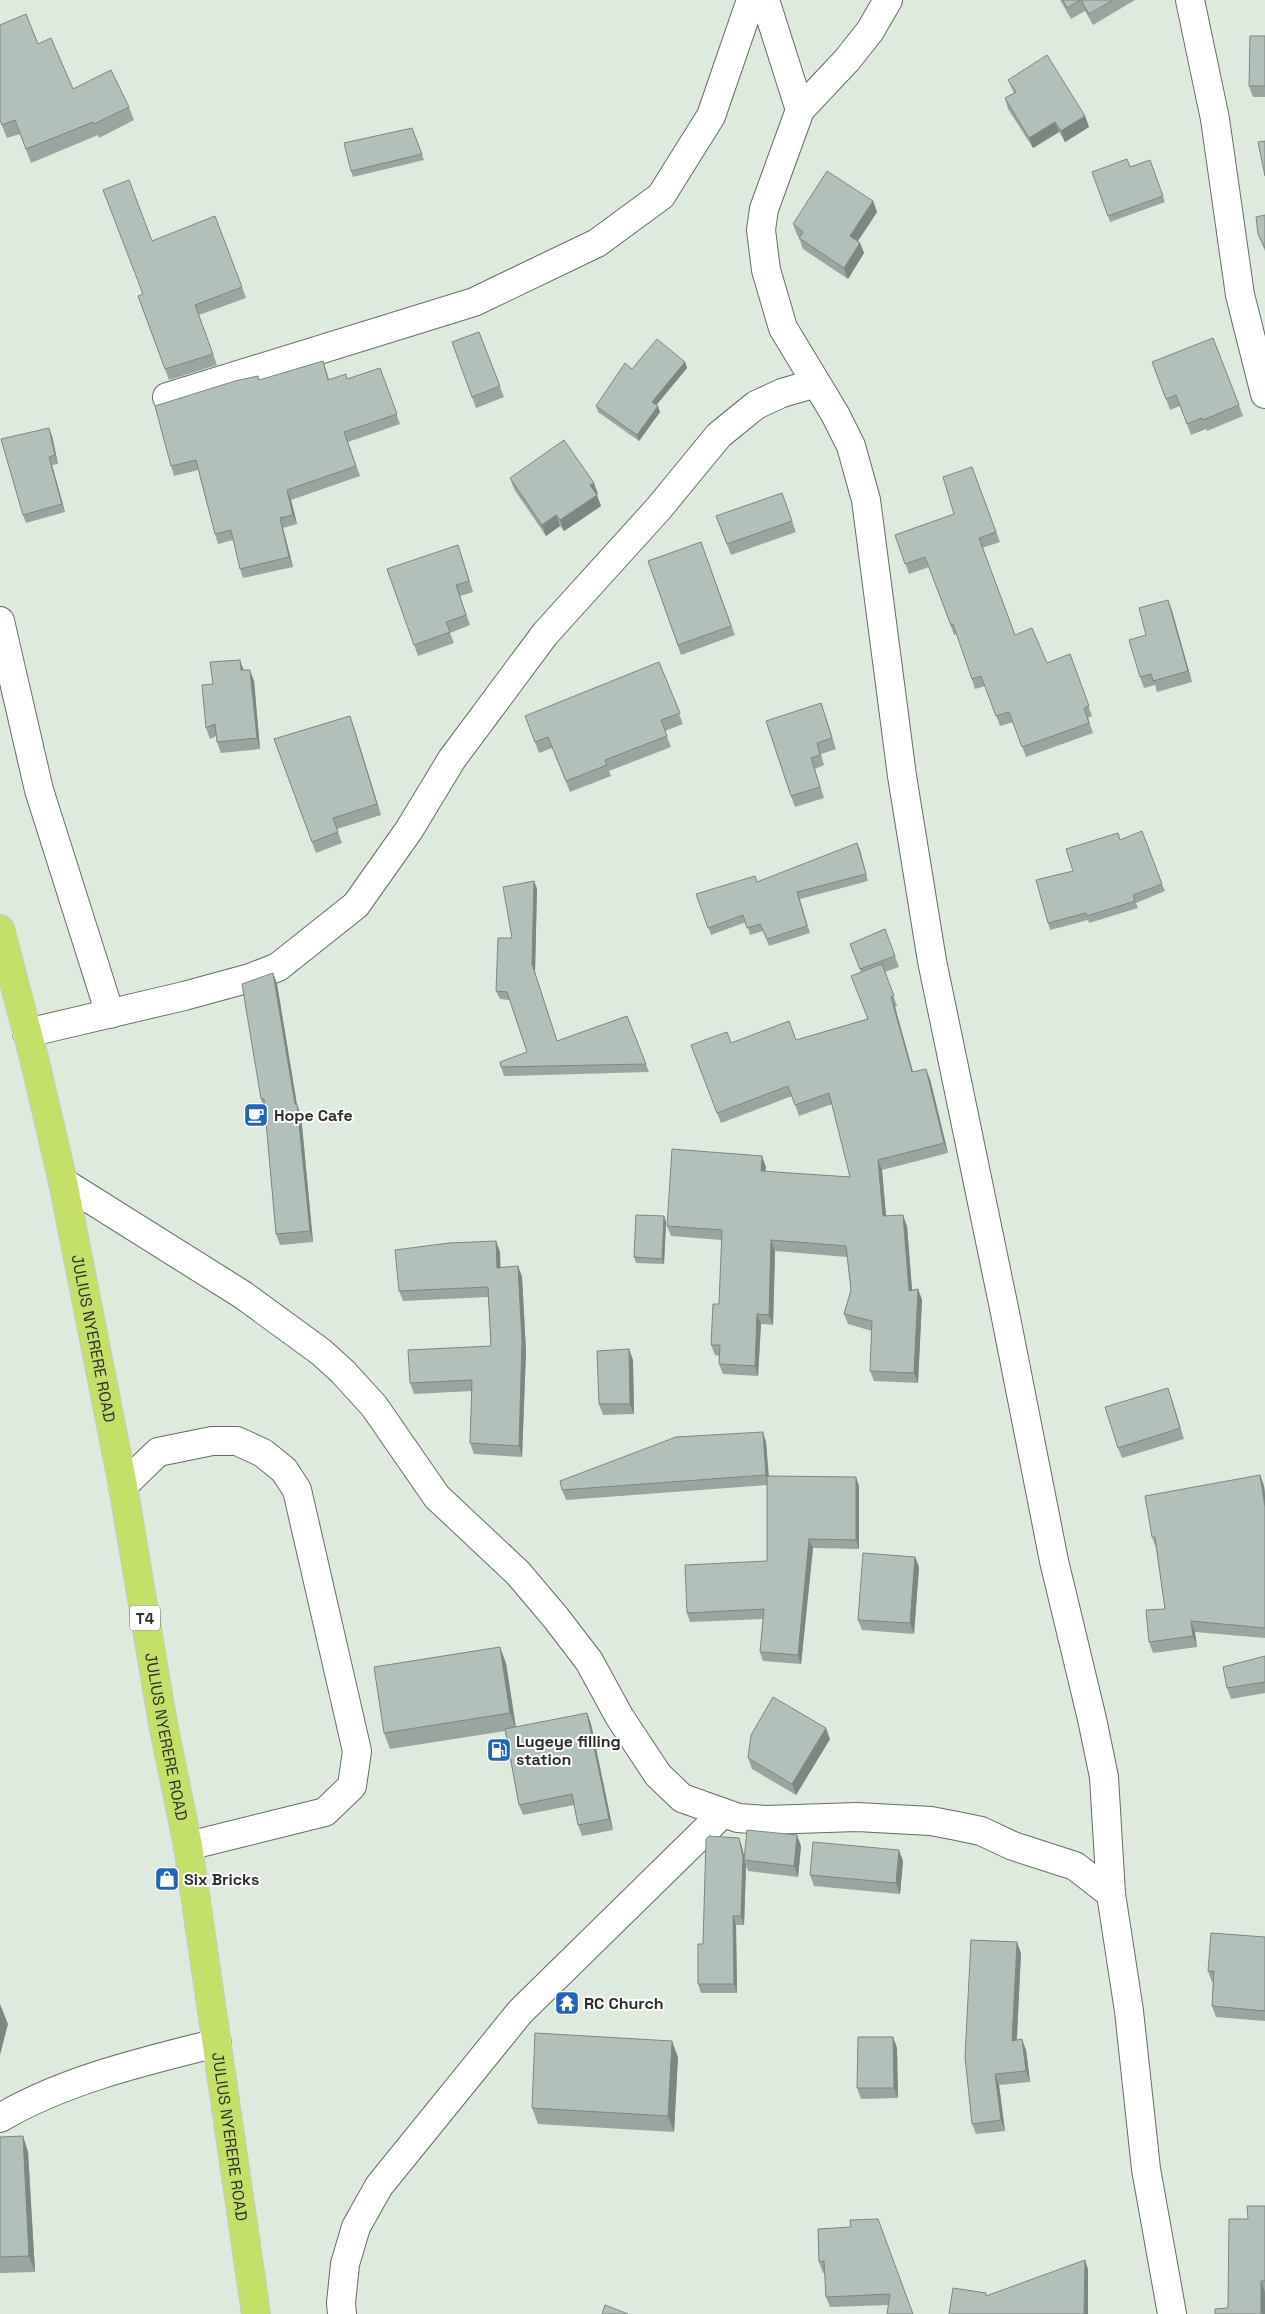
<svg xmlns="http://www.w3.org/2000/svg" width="1265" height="2314" font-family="'Space Grotesk',sans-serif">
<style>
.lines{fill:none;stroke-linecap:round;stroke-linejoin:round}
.minor-casing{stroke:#636d62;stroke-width:30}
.highway-casing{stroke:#c8c9c8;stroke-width:30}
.minor{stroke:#fff;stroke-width:28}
.highway{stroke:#c5e068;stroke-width:28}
.wall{fill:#98a69f}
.shaded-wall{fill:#7c8782}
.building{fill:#b1c1b9;stroke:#7c8782}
.labels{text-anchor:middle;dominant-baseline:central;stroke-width:4;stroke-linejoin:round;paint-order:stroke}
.shield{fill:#fff;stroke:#6b6d6b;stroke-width:1}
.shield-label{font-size:15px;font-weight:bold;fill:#2b2f2b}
.poi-label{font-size:16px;font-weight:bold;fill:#2b2f2b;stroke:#fff;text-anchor:start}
.street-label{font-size:16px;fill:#2b2f2b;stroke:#fff}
</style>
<rect width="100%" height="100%" fill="#dfeade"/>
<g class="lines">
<defs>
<g id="minor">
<polyline points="765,0 800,110"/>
<polyline points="888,0 870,31 847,60 800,110 764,209 761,230 766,270 783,328 835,414 851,446 866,500 902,776 932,961 1005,1313 1054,1561 1092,1719 1104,1777 1111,1894 1129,2011 1146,2169 1172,2314"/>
<polyline points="1190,0 1215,119 1240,295 1265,394"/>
<polyline points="167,397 474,302 597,243 661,196 711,116 751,0"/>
<polyline points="0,621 39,790 110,1014"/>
<polyline points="27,1033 184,996 250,978 278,967 356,905 409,830 452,759 545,634 659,508 719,435 756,405 782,393 816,383"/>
<polyline points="63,1182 243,1295 321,1352 343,1372 374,1406 437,1497 518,1573 556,1618 589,1661 619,1716 658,1775 682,1798 738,1818 766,1820 857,1817 931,1821 957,1826 981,1831 1013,1846 1075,1866 1111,1894"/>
<polyline points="123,1486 158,1452 212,1441 237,1441 263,1453 284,1470 297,1490 357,1751 352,1786 325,1812 188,1846"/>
<path d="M0,2118C64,2080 145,2061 217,2043"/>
<polyline points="342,2314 341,2303 345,2264 356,2227 379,2186 520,2012 723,1813"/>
</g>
<g id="highway">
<path id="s1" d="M0,929L34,1058L63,1182L123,1486L163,1724L188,1846L256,2314"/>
</g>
</defs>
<use href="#minor" class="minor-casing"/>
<use href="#highway" class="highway-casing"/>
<use href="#minor" class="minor"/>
<use href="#highway" class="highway"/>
</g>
<g class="wall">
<polygon points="1060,0 1135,0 1093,25 1085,11 1071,19"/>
<polygon points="0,25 38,44 73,89 129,107 134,120 99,138 98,135 31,163 20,134 7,138 0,121"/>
<polygon points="1265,36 1265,97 1253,97 1249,86"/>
<polygon points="1008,80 1085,116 1089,127 1065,142 1059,132 1033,148 1008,109 1005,98 1014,93"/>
<polygon points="412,128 424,160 353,177 351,171"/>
<polygon points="1150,160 1165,202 1110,222 1092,172 1130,167"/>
<polygon points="873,201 877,212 858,241 860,243 864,253 848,279 803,249 799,238 799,237 797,235 793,224"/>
<polygon points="1265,215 1265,251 1258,234"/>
<polygon points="152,241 242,287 246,298 199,315 217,365 169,380 138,296 143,294"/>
<polygon points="479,332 504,397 476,408 452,342"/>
<polygon points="323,361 329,379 347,379 380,368 400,424 348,442 360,476 291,500 297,524 283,528 293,567 243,578 240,569 233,540 218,544 215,534 198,470 174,476 171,466 260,380"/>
<polygon points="685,362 687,368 656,405 660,412 639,441 598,412 596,406 632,369"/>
<polygon points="1156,373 1239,405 1243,416 1207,431 1206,429 1191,435 1180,406 1170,410"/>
<polygon points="52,436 58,464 52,465 65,512 26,523 23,515"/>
<polygon points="972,467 1000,542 982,548 1015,635 1047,663 1070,654 1092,716 1088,718 1093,733 1026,757 1013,722 1000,726 985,686 975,689 957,634 954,635 929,567 909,574 895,535 954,514"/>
<polygon points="510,478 598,494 596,495 601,506 564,531 560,526 546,536 514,489"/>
<polygon points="782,493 796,532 731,555 716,516"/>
<polygon points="701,542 735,635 681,655 648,561"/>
<polygon points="462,556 473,592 460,596 470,625 450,633 454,643 418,656 387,569"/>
<polygon points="1168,600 1172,611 1192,682 1157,692 1155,685 1144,688 1140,677 1146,635"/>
<polygon points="659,662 683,724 665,731 671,747 609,771 611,776 570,792 552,748 539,753 525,716"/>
<polygon points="244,670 254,681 260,749 221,753 217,742 216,736 210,739 206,728 213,684"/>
<polygon points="825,714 836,749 821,754 824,765 815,769 824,798 795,807 791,796"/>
<polygon points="350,716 381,815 337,829 342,843 316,853 274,739"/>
<polygon points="1121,840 1162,884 1165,891 1136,903 1138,908 1089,923 1088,920 1050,930 1048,923 1073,871"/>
<polygon points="860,850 868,881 800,899 810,933 769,946 763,931 750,935 746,922 711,935 696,894 757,882"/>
<polygon points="534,881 537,889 535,972 557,1041 627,1016 649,1072 504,1076 501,1067 527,1052 510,1000 500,999 496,991 512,938"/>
<polygon points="885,929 899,967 885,972 897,1006 895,1007 913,1072 930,1079 948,1153 882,1170 886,1216 907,1226 912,1290 918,1289 922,1300 918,1383 874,1381 870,1371 872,1331 848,1324 844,1314 851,1290 847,1257 775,1251 773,1325 761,1324 758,1376 723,1374 719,1364 719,1356 715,1355 711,1345 719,1304 722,1240 671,1236 667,1226 766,1167 765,1172 850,1177 832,1104 799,1116 792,1096 721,1123 691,1045 796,1040 867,1019 861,972 850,944"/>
<polygon points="273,973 277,984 297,1105 301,1115 313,1242 280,1245 276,1234 265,1110 261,1099"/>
<polygon points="664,1216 666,1222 664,1264 636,1263 634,1257"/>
<polygon points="496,1241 500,1252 500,1267 518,1266 522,1277 526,1351 522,1457 474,1454 470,1443 472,1391 414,1394 410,1383 491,1346 488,1297 403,1301 399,1291"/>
<polygon points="633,1360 634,1414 603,1415 599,1404"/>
<polygon points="1172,1399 1184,1439 1122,1458 1118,1448"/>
<polygon points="766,1442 769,1476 859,1486 859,1549 813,1548 801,1664 763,1661 760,1652 763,1619 690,1622 687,1613 767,1561 767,1485 566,1500 562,1490"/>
<polygon points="1260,1475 1264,1486 1265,1494 1265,1638 1195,1632 1197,1647 1153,1653 1149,1642 1165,1609 1156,1548 1152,1537"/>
<polygon points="915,1557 919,1567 914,1634 862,1630 858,1620"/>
<polygon points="1265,1656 1265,1693 1231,1699 1227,1688"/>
<polygon points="506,1663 516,1727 587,1713 591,1724 613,1830 582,1836 578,1825 574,1805 523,1815 519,1805 505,1731 390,1749 384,1733"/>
<polygon points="830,1739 796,1795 752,1769 748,1758"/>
<polygon points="739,1838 742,1847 744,1857 801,1846 798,1877 748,1871 746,1866 744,1925 736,1925 737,1993 701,1993 698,1984 703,1944"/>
<polygon points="903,1861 900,1894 814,1886 810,1875"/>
<polygon points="1265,1937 1265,2021 1216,2017 1212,2006 1213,1982 1212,1982 1208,1971"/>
<polygon points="1021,1953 1017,2040 1026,2050 1030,2082 999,2085 1005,2131 976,2134 972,2124"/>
<polygon points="893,2037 897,2048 898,2098 861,2099 857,2088"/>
<polygon points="678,2057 674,2132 538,2124 532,2108"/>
<polygon points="23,2136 28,2152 35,2272 0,2273 0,2137"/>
<polygon points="1265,2206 1265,2292 1228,2308 1248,2219"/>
<polygon points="818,2229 913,2314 889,2305 830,2307 826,2297 825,2273 823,2273 819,2262"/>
</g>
<g class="shaded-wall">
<polygon points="1085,116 1089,127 1065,142 1061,131"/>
<polygon points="1055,122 1059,132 1033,148 1029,138"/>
<polygon points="873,201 877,212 854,247 850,236"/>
<polygon points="860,243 864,253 848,279 844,268"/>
<polygon points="685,362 687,368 654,408 652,402"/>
<polygon points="658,406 660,412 639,441 637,435"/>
<polygon points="49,428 52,436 58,464 55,455"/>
<polygon points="49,457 52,465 65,512 62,504"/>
<polygon points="594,483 598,494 594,496 590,485"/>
<polygon points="287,490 291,500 297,524 293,515"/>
<polygon points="597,495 601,506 564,531 560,520"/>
<polygon points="556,515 560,526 546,536 542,525"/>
<polygon points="280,518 283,528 293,567 289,557"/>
<polygon points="1168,600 1172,611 1192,682 1188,671"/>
<polygon points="240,660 244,671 241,670"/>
<polygon points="250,670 254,681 260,749 257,738"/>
<polygon points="350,716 354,727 381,815 377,804"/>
<polygon points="857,843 860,850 868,881 866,874"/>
<polygon points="534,881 537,889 535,972 532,964"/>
<polygon points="273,973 277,984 297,1105 301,1115 313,1242 310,1231 295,1104"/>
<polygon points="891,997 895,1007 916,1083 912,1072"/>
<polygon points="926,1069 930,1079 948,1153 944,1143"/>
<polygon points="762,1156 766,1167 764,1182 761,1171"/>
<polygon points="878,1160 882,1170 887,1227 883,1216"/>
<polygon points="903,1215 907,1226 913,1302 909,1291"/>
<polygon points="664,1216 666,1222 664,1264 662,1259"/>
<polygon points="771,1240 775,1251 773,1325 769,1315"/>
<polygon points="496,1241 500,1252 501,1278 497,1268"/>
<polygon points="518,1266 522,1277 526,1351 522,1457 519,1446"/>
<polygon points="918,1289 922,1300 918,1383 914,1373"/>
<polygon points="757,1314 761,1324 758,1376 755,1366"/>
<polygon points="629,1349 633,1360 634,1414 630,1404"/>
<polygon points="763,1432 766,1442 769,1484 766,1475"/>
<polygon points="1260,1475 1264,1486 1265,1494 1265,1507"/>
<polygon points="856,1477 859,1486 859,1549 856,1540"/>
<polygon points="809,1539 813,1548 801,1664 798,1655"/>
<polygon points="915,1557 919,1567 914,1634 910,1623"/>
<polygon points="1191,1621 1195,1632 1197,1647 1193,1636"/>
<polygon points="500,1647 506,1663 516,1729 510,1713"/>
<polygon points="587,1713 591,1724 613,1830 609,1819"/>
<polygon points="826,1728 830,1739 796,1795 792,1784"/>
<polygon points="797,1835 801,1846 798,1877 794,1866"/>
<polygon points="739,1838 742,1847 745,1860 744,1860 746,1866 744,1925 741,1916"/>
<polygon points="899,1850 903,1861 900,1894 896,1883"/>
<polygon points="733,1916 736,1925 737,1993 734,1984"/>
<polygon points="1017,1942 1021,1953 1016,2051 1012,2041"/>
<polygon points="0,2004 8,2024 0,2055"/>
<polygon points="893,2037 897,2048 898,2098 894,2088"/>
<polygon points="1022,2039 1026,2050 1030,2082 1026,2071"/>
<polygon points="672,2041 678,2057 674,2132 668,2116"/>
<polygon points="995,2074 999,2085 1005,2131 1001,2120"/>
<polygon points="23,2136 28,2152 35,2272 29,2256"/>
<polygon points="1085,2260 1088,2269 1088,2314 1084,2314"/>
<polygon points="1261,2281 1265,2292 1265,2314 1261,2314"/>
</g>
<g class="building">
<polygon points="1063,0 1080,0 1067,8"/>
<polygon points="1081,0 1113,0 1089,14"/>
<polygon points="26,14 38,44 51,38 73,89 111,70 129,107 94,124 93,122 26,149 15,120 2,125 0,120 0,25"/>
<polygon points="1250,36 1265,36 1265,86 1249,86"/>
<polygon points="1047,55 1085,116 1061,131 1055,122 1029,138 1005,98 1016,92 1008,80"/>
<polygon points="412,128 422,154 351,171 344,143"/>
<polygon points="1265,141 1265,176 1258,142"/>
<polygon points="1127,159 1130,167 1150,160 1163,196 1108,216 1092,172"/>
<polygon points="827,171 873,201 850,236 860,243 844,268 799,238 803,232 793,224"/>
<polygon points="129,180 152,241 215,216 242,287 195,305 213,354 165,369 138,296 143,294 103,190"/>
<polygon points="1265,215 1265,248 1258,234 1256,217"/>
<polygon points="479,332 500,386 472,397 452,342"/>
<polygon points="1213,338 1239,405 1203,420 1202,418 1187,424 1176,395 1166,399 1152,362"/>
<polygon points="657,339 685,362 652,402 658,406 637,435 596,406 625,363 632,369"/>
<polygon points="323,361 328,380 346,374 347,379 380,368 397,414 344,432 356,466 287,490 293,515 280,518 289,557 240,569 231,530 215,534 196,460 171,466 155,406 235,381 258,376 259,380"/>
<polygon points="49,428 55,455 49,457 62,504 23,515 1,439"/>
<polygon points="564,440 594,483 590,485 597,495 560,520 556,515 542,525 510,478"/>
<polygon points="972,467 996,532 979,538 1015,635 1032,628 1047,663 1070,654 1089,706 1084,708 1089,723 1022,747 1009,712 996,716 981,676 972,679 953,624 951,625 925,557 905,564 895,535 954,514 943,477"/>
<polygon points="782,493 792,521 727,544 716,516"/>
<polygon points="701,542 731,626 678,645 648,561"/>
<polygon points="458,545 469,581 456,585 466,615 446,622 450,632 414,645 387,569"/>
<polygon points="1168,600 1188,671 1153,681 1151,674 1140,677 1129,640 1146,635 1139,608"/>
<polygon points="240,660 241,670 250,670 257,738 217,742 215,724 206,728 202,685 213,684 210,662"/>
<polygon points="659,662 680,713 661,720 667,736 605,760 607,765 566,781 548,737 535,742 525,716"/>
<polygon points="821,703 832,738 817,743 820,755 811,758 820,787 791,796 766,721"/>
<polygon points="350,716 377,804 333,818 338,832 312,842 274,739"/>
<polygon points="1142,831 1162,884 1133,895 1135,901 1087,916 1086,913 1048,923 1036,880 1073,871 1066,849 1118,833 1120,840"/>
<polygon points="857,843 866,874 797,892 807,926 767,939 760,924 747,928 743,915 708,928 696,894 755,876 757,882"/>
<polygon points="534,881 532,964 557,1041 627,1016 646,1064 501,1067 500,1062 527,1052 507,992 496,991 498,938 512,938 503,887"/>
<polygon points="885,929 895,956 860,969 850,944"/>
<polygon points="882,964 894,996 891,997 912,1072 926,1069 944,1143 878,1160 883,1216 903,1215 909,1291 918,1289 914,1373 870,1371 872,1321 844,1314 851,1290 846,1246 771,1240 769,1315 757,1314 755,1366 719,1364 720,1345 711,1345 713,1304 719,1304 722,1230 667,1226 672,1149 762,1156 761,1171 850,1177 829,1093 795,1105 788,1086 717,1113 691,1045 727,1032 731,1043 789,1021 796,1040 868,1019 851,976"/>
<polygon points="273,973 295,1104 297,1104 310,1231 276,1234 264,1099 261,1099 242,984"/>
<polygon points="636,1215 664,1216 662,1259 634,1257"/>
<polygon points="496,1241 497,1268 518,1266 522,1341 519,1446 470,1443 472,1380 410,1383 408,1350 491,1346 488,1287 399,1291 395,1250 449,1243"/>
<polygon points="629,1349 630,1404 599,1404 597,1351"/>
<polygon points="1168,1388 1180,1428 1118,1448 1105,1407"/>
<polygon points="763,1432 766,1475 562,1490 560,1481 676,1437"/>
<polygon points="1260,1475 1265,1507 1265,1628 1191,1621 1193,1636 1149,1642 1146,1610 1165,1609 1155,1537 1152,1537 1145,1496"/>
<polygon points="767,1476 856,1477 856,1540 809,1539 798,1655 760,1652 764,1609 687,1613 685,1565 767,1561"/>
<polygon points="863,1553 915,1557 910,1623 858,1620"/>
<polygon points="500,1647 510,1713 384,1733 374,1667"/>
<polygon points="1265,1656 1265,1682 1227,1688 1223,1667"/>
<polygon points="773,1697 826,1728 792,1784 748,1758 751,1735"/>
<polygon points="587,1713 609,1819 578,1825 572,1794 519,1805 505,1729"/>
<polygon points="747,1830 797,1835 794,1866 744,1860"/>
<polygon points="709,1836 739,1838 743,1857 741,1916 733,1916 734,1984 698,1984 698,1944 703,1944 706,1839"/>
<polygon points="813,1842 899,1850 896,1883 810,1875"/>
<polygon points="1211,1933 1265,1937 1265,2011 1212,2006 1214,1971 1208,1971"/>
<polygon points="971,1940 1017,1942 1012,2041 1022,2039 1026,2071 995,2074 1001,2120 972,2124 965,2057"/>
<polygon points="535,2033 672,2041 668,2116 532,2108"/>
<polygon points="858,2037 893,2037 894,2088 857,2088"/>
<polygon points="23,2136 29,2256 0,2257 0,2137"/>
<polygon points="1247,2206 1265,2206 1265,2281 1261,2281 1261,2314 1215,2314 1215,2309 1228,2308 1229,2219 1248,2219"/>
<polygon points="878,2219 913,2314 887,2314 890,2294 826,2297 824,2261 819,2262 818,2229 851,2227 850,2220"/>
<polygon points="1085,2260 1084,2314 949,2314 953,2288 986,2293 986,2296"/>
<polygon points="605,2305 628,2314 602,2314"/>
</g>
<defs>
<symbol id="cafe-square" viewBox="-11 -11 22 22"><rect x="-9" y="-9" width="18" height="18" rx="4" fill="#2166b6" stroke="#fff"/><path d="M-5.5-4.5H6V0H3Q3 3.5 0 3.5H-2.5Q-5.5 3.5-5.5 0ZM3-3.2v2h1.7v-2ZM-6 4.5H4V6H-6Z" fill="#fff"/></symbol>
<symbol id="fuel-square" viewBox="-11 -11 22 22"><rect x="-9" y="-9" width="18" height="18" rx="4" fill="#2166b6" stroke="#fff"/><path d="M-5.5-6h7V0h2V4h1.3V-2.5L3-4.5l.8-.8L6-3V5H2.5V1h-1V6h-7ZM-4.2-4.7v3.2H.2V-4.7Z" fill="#fff"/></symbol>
<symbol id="shop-square" viewBox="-11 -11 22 22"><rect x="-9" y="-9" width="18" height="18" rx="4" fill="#2166b6" stroke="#fff"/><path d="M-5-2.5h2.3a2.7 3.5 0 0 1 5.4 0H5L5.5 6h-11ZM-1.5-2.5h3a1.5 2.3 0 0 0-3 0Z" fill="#fff"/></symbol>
<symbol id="temple-square" viewBox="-11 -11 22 22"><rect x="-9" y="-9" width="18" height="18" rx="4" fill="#2166b6" stroke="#fff"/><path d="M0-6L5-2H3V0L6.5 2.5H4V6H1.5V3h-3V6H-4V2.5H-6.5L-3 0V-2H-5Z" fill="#fff"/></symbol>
</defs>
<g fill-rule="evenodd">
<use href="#cafe-square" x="242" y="1101" width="28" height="28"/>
<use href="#fuel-square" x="485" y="1736" width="28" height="28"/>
<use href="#shop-square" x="153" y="1865" width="28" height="28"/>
<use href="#temple-square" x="553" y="1989" width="28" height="28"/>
</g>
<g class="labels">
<rect class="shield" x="130" y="1605.5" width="30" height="25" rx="4"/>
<g class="shield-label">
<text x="145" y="1618">T4</text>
</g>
<g class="poi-label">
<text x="274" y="1115">Hope Cafe</text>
<text x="516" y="1741">Lugeye filling<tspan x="516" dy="18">station</tspan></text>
<text x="184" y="1879">Six Bricks</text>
<text x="584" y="2003">RC Church</text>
</g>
<g class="street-label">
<text stroke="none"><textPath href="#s1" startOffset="420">JULIUS NYERERE ROAD</textPath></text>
<text stroke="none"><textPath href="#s1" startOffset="825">JULIUS NYERERE ROAD</textPath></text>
<text stroke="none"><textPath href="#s1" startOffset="1230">JULIUS NYERERE ROAD</textPath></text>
</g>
</g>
</svg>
